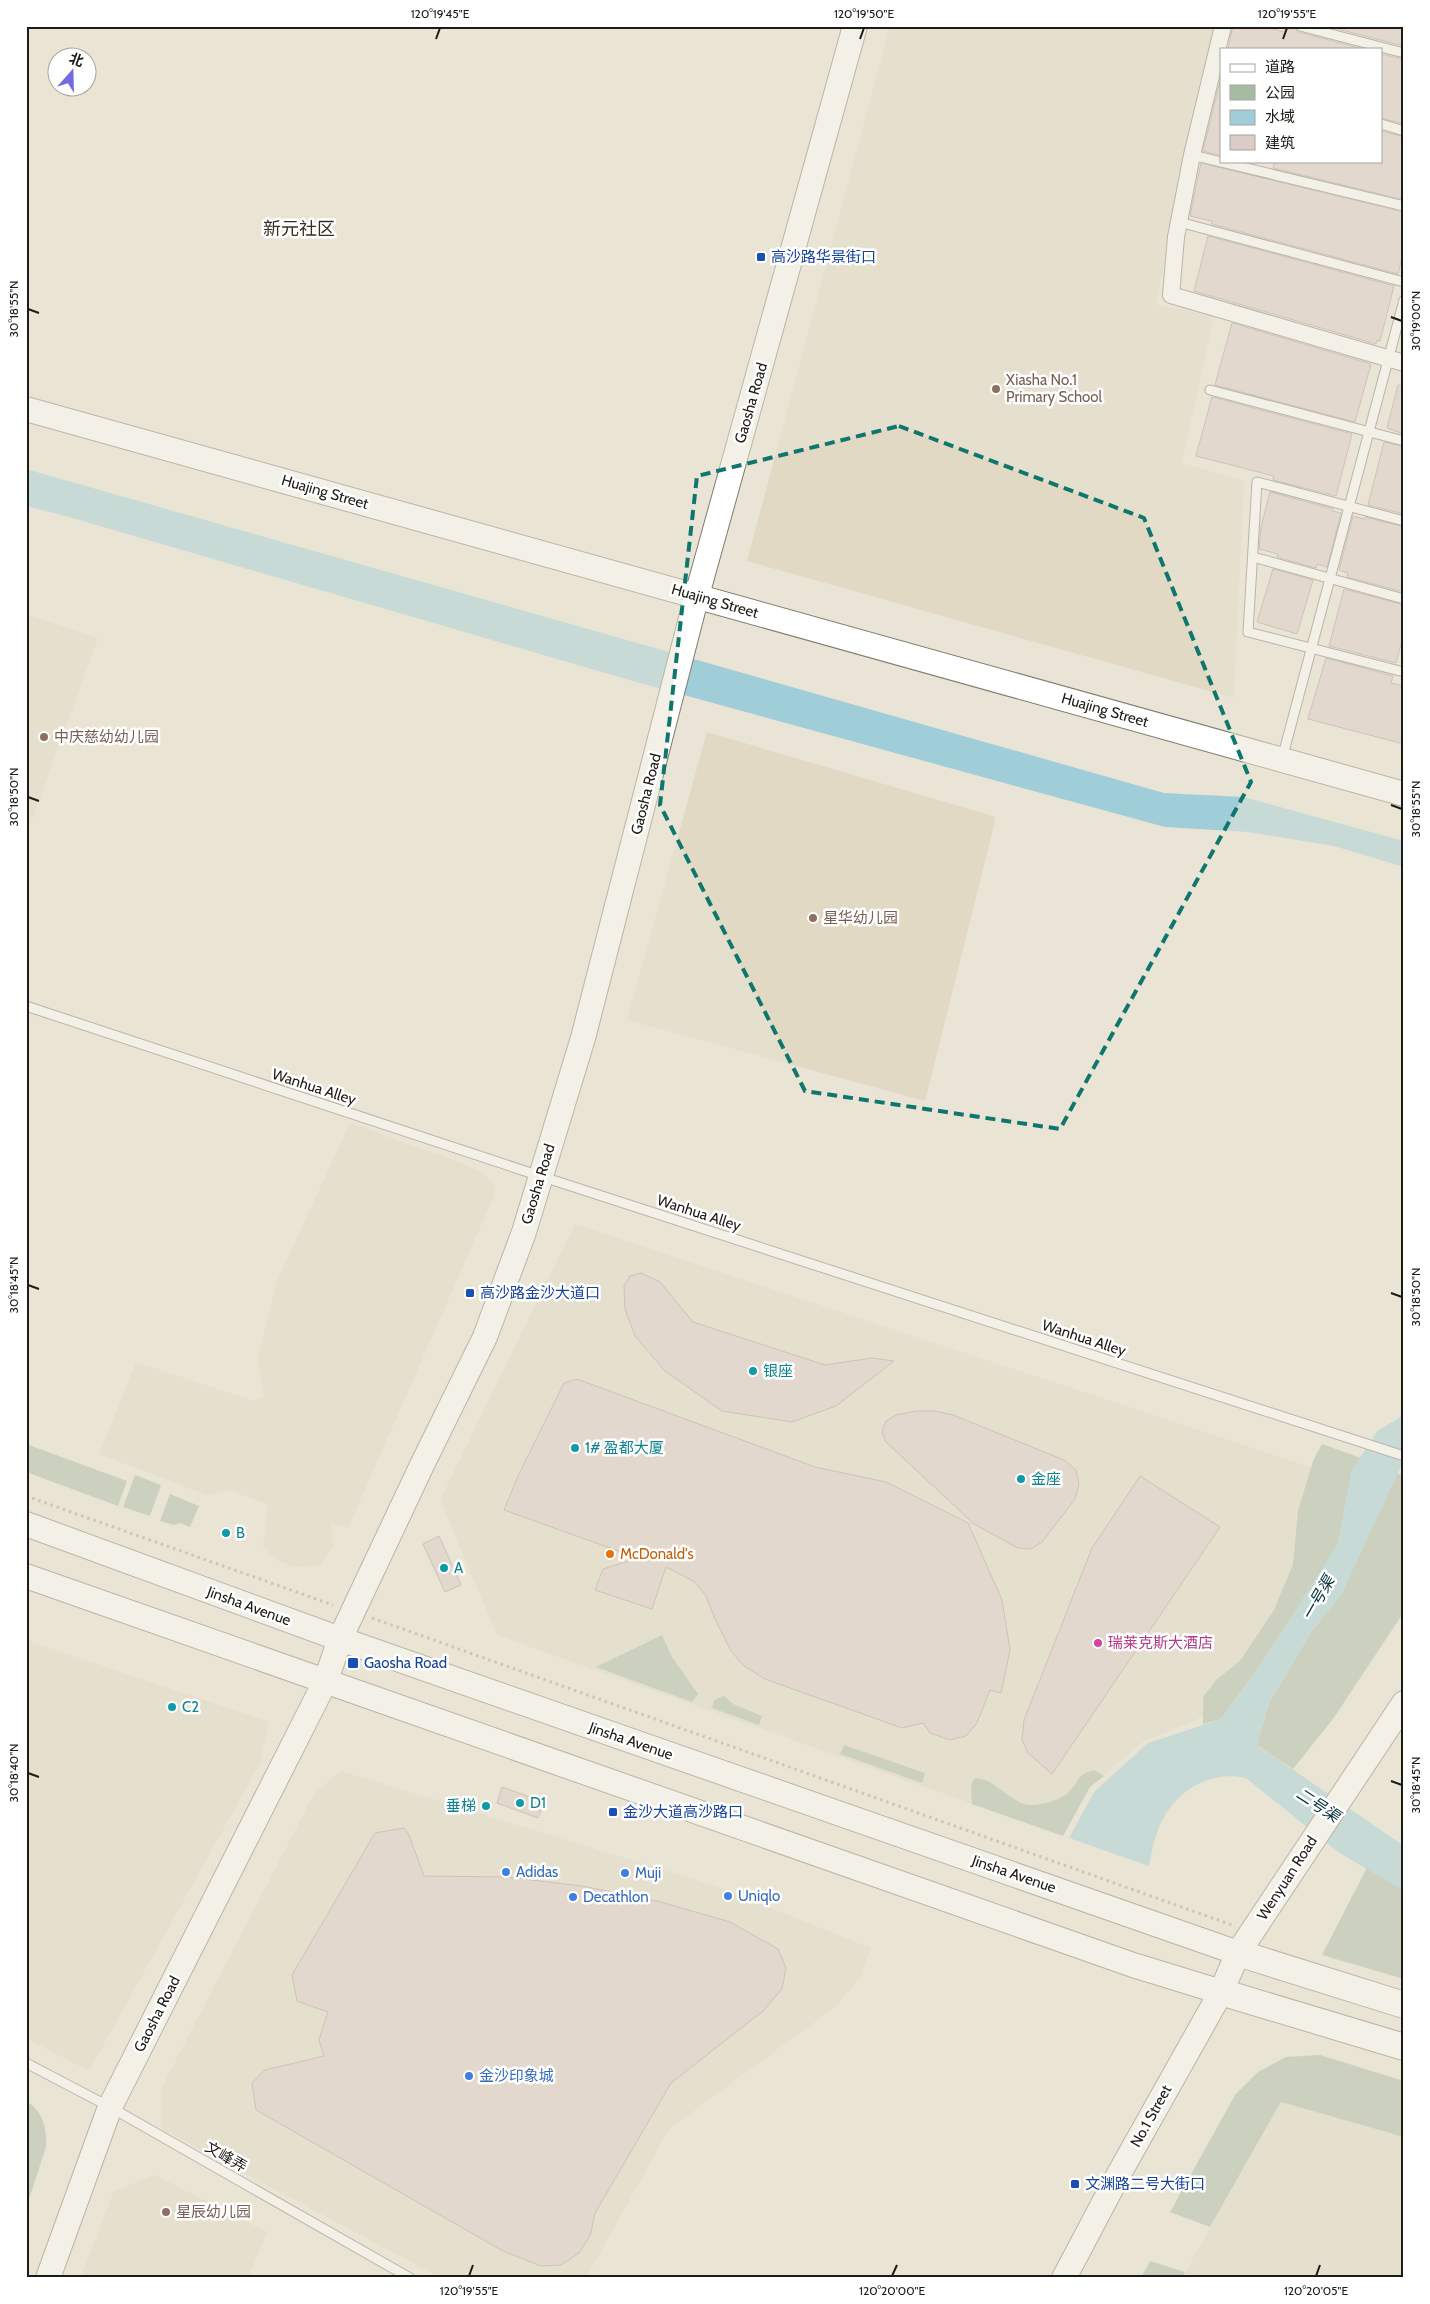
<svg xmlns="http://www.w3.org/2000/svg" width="1430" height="2304" font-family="Cabin,'Noto Sans SC',sans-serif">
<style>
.built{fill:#e1d9c3}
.green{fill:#a6bba3}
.water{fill:#a0ced8}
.building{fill:#dccbc6;stroke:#aa9a96}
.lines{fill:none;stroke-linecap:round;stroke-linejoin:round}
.lane-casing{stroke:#817c6f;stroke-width:11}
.street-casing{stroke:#817c6f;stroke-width:18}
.secondary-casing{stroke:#817c6f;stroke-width:26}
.primary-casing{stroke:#817c6f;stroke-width:28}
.path{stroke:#a6a196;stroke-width:3;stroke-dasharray:2.5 4;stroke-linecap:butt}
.lane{stroke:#fff;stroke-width:9}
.street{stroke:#fff;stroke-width:16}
.secondary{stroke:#fff;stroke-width:24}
.primary{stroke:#fff;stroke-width:26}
.marked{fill:none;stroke:#0f766e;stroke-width:4;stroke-dasharray:10 6;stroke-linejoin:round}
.ticks{fill:none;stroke:#1d1b15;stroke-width:2}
.transit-dot{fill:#1a4fb4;stroke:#fff;stroke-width:2}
.education-dot{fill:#8d6e63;stroke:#fff;stroke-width:2}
.culture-dot{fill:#0f9aa8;stroke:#fff;stroke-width:2}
.food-dot{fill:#e8710a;stroke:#fff;stroke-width:2}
.hotel-dot{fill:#d1479c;stroke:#fff;stroke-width:2}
.shop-dot{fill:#3f7fe0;stroke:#fff;stroke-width:2}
.labels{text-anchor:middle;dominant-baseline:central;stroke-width:5;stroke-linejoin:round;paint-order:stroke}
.transit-label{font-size:15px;fill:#164399;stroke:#fff;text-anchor:start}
.education-label{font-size:15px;fill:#785e54;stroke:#fff;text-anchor:start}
.street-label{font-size:15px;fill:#1d1b15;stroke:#fff}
.culture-label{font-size:15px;fill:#0d838f;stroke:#fff;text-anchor:start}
.food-label{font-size:15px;fill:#c56008;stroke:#fff;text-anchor:start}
.hotel-label{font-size:15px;fill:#b23c85;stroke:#fff;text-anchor:start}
.shop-label{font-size:15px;fill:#366cbe;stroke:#fff;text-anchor:start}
.water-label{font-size:16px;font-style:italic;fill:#033139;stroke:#fff}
.quarter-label{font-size:18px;fill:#353025;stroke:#fff}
.neatline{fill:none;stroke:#1d1b15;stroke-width:2}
.ticks-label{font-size:12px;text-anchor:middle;fill:#1d1b15}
</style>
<rect width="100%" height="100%" fill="#eae4d6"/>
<g class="built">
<polygon points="890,26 1216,26 1185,153 1156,305 1214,316 1182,463 1244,481 1234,698 747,561"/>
<polygon points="26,614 98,638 26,836"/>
<polygon points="707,732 996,817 925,1101 627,1020"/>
<polygon points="350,1123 459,1162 485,1174 496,1187 493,1198 348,1528 331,1523 333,1546 321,1565 295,1567 276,1560 263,1546 268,1504 229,1490 207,1495 99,1454 136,1362 254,1401 264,1397 258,1358 277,1281"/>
<polygon points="575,1224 1331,1474 1328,1530 1224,1700 1195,1721 1144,1741 1090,1787 1063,1836 497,1635 440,1500"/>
<polygon points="26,1640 269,1722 260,1763 89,2071 26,2038"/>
<polygon points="341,1771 716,1886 871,1948 860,1978 834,2008 669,2129 586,2278 441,2278 162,2129 161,2089 315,1792"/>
<polygon points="1281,2102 1404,2137 1404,2278 1182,2278"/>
<polygon points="155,2175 267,2232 248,2278 80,2278 114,2191"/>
</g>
<g class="green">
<polygon points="26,1444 127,1481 118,1506 26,1472"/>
<polygon points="1322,1444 1361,1458 1352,1470 1338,1544 1318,1577 1260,1665 1221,1719 1203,1724 1203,1697 1216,1680 1240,1661 1274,1610 1293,1564 1298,1511 1313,1461"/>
<polygon points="1396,1473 1404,1476 1404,1612 1333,1719 1293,1769 1257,1745 1269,1703 1311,1632 1342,1593"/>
<polygon points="135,1475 161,1485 150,1516 123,1507"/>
<polygon points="170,1494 199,1506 190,1527 180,1523 174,1525 160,1521"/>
<polygon points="662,1635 672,1657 698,1694 692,1702 596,1667"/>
<polygon points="724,1696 733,1704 762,1716 759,1725 712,1708 714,1700"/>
<polygon points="844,1745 925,1773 922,1783 840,1754"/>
<path d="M1094,1770L1104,1776L1090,1787L1063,1836L972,1804L971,1787L974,1779C992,1775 1008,1802 1029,1805C1041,1806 1060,1800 1069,1792C1080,1780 1076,1775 1094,1770Z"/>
<polygon points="1379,1844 1404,1860 1404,1979 1322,1955"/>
<polygon points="1320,2055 1404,2081 1404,2137 1281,2102 1210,2227 1170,2212 1235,2095 1258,2072 1286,2057"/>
<path d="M26,2101C43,2111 47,2128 46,2147L26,2208Z"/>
<polygon points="1150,2261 1185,2272 1182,2278 1141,2278"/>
</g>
<g class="water">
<polygon points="26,469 1164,793 1244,797 1404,841 1404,867 1334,846 1248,832 1165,827 640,683 62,515 26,506"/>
<path d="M1404,1415V1460L1342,1593L1311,1632L1269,1703L1257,1745L1404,1846V1891L1338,1852L1246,1778C1207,1769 1169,1795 1157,1833C1153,1843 1151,1855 1149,1866L1069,1838L1094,1792L1148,1743L1221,1719L1260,1665L1338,1544L1352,1470L1378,1430Z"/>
</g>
<g class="building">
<polygon points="1233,26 1262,26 1284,32 1285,26 1294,26 1298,32 1363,49 1228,49"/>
<polygon points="1326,26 1404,26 1404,46"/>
<polygon points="1381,54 1404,59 1404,124 1381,118"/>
<polygon points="1220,81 1221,81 1221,156 1203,151"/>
<polygon points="1381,131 1404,137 1404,200 1273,168 1275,161 1381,161"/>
<polygon points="1201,163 1404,212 1404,250 1398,274 1212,224 1212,221 1190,216"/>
<polygon points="1208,236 1394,286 1380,341 1377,340 1376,344 1194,291"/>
<polygon points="1232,323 1371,364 1355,422 1215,385"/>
<polygon points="1398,385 1404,386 1404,434 1387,428"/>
<polygon points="1212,397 1352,434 1336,496 1273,480 1274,476 1196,456"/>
<polygon points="1384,442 1404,447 1404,514 1368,505"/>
<polygon points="1270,492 1333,509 1332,511 1341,513 1327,567 1317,564 1316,568 1277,557 1278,554 1259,549 1261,527"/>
<polygon points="1353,516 1364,519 1365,517 1404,527 1404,592 1347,577 1348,573 1339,570"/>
<polygon points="1273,569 1313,580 1297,634 1257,622"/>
<polygon points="1344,589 1404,605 1404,633 1396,663 1329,646"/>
<polygon points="1326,658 1393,676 1391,683 1404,686 1404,744 1308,719"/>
<polygon points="641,1273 660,1282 693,1322 825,1365 872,1358 894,1361 836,1406 792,1422 722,1411 665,1371 635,1336 625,1309 624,1286 630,1276"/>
<polygon points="577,1379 815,1467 886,1482 968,1523 1002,1600 1010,1650 1001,1693 990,1690 977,1723 966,1736 950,1740 930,1733 923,1723 902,1728 765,1679 744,1666 731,1651 715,1619 706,1596 695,1582 666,1567 652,1609 595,1590 603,1569 638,1558 504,1510 518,1476 564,1383"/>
<polygon points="916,1411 935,1411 953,1415 1064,1460 1076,1470 1079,1484 1075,1499 1042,1542 1031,1549 1018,1548 974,1524 886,1442 882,1432 886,1421 896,1415"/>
<polygon points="1140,1476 1220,1527 1052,1774 1028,1753 1022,1740 1024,1720 1092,1548"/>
<polygon points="439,1536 461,1585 445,1592 423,1544"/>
<polygon points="502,1787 544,1802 538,1818 497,1803"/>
<polygon points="404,1828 409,1835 424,1876 506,1877 582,1886 657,1901 730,1922 778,1949 786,1968 782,1989 763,2011 671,2083 595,2213 590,2236 579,2253 561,2265 541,2266 503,2251 256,2110 252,2083 265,2070 324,2056 319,2040 328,2012 297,2001 292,1975 375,1833"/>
</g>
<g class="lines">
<defs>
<g id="lane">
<polyline points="1300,26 1404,53"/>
<polyline points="1381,124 1404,131"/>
<polyline points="1192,155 1404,206"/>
<polyline points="1179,222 1404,282"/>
<polyline points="1210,390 1404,441"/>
<polyline points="1404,521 1257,482 1248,632 1404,672"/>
<polyline points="1253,557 1404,599"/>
<polyline points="1282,759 1404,300"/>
<polyline points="26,1006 540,1176 1404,1456"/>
<polyline points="26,2063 110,2107 410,2278"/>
</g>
<polyline id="street" points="1223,26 1192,155 1176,237 1171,295 1404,363"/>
<g id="secondary">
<polyline points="26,409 1404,794"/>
<polyline points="26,1524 340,1639 1238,1953"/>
<polyline points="26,1576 1133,1965 1221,1992"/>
<polyline points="48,2278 110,2107 326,1680 340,1639 422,1465 485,1337 524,1232 583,1038 697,595 855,26"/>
<polyline points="1064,2278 1120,2172 1221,1992 1238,1953 1404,1703"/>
</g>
<g id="primary">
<polyline points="1238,1953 1404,2005"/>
<polyline points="1221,1992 1404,2047"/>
</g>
</defs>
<use href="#lane" class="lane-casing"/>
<use href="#street" class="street-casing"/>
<use href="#secondary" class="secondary-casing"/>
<use href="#primary" class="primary-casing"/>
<g class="path">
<polyline points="26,1496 333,1605"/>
<polyline points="372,1618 1232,1925"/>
</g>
<use href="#lane" class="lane"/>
<use href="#street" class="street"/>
<use href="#secondary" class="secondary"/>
<use href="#primary" class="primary"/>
</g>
<path d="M0 0H1430V2304H0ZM899,426L1144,518L1251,782L1060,1129L805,1091L660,805L697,476Z" fill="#eae4d6" fill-opacity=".55" fill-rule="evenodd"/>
<path class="marked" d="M899,426L1144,518L1251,782L1060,1129L805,1091L660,805L697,476Z"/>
<path class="ticks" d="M436,39L440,28M860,39L864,28M1283,39L1287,28M28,309L39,313M1391,317L1402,321M28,797L39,801M1391,805L1402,809M28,1285L39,1289M1391,1293L1402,1297M28,1773L39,1777M1391,1781L1402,1785M469,2276L473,2265M892,2276L897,2265M1316,2276L1320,2265"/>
<g class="transit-dot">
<rect x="756" y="252" width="10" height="10" rx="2.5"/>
<rect x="465" y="1288" width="10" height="10" rx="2.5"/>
<rect x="347" y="1657" width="12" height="12" rx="2.5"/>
<rect x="608" y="1807" width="10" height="10" rx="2.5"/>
<rect x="1070" y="2179" width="10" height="10" rx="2.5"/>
</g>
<g class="education-dot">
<circle cx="996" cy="389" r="5"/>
<circle cx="44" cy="737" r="5"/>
<circle cx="813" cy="918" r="5"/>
<circle cx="166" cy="2212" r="5"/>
</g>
<g class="culture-dot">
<circle cx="753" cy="1371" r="5"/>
<circle cx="575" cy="1448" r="5"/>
<circle cx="1021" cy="1479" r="5"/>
<circle cx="226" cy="1533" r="5"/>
<circle cx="444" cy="1568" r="5"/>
<circle cx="172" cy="1707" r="5"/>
<circle cx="520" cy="1803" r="5"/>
<circle cx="486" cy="1806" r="5"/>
</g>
<circle class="food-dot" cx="610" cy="1554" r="5"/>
<circle class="hotel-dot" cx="1098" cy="1643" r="5"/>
<g class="shop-dot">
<circle cx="506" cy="1872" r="5"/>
<circle cx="625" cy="1873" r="5"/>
<circle cx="728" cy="1896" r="5"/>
<circle cx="573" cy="1897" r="5"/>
<circle cx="469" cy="2076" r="5"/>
</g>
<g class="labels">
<g class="transit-label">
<text x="771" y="257">高沙路华景街口</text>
<text x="480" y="1293">高沙路金沙大道口</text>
<text x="364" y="1663">Gaosha Road</text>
<text x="623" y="1812">金沙大道高沙路口</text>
<text x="1085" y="2184">文渊路二号大街口</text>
</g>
<g class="education-label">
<text x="1006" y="380">Xiasha No.1<tspan x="1006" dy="17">Primary School</tspan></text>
<text x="54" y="737">中庆慈幼幼儿园</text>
<text x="823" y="918">星华幼儿园</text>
<text x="176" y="2212">星辰幼儿园</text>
</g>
<g class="street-label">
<text transform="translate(751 403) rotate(-74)">Gaosha Road</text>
<text transform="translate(325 492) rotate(16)">Huajing Street</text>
<text transform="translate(715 601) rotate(16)">Huajing Street</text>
<text transform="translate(1105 710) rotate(16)">Huajing Street</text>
<text transform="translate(646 794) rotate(-76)">Gaosha Road</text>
<text transform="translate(314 1087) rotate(18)">Wanhua Alley</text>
<text transform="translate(538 1184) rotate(-73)">Gaosha Road</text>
<text transform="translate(699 1213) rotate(18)">Wanhua Alley</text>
<text transform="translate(1084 1338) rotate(18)">Wanhua Alley</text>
<text transform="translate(249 1606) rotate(20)">Jinsha Avenue</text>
<text transform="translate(631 1741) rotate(19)">Jinsha Avenue</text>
<text transform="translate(1014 1874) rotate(19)">Jinsha Avenue</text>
<text transform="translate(1287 1878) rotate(-57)">Wenyuan Road</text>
<text transform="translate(157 2014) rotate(-63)">Gaosha Road</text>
<text transform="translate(1151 2116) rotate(-61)">No.1 Street</text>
<text transform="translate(226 2157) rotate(30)">文峰弄</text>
</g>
<g class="culture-label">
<text x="763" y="1371">银座</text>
<text x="585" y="1448">1# 盈都大厦</text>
<text x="1031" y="1479">金座</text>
<text x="236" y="1533">B</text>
<text x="454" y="1568">A</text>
<text x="182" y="1707">C2</text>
<text x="530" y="1803">D1</text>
<text x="476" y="1806" text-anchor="end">垂梯</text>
</g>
<g class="food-label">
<text x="620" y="1554">McDonald's</text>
</g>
<g class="hotel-label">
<text x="1108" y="1643">瑞莱克斯大酒店</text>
</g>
<g class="shop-label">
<text x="516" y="1872">Adidas</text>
<text x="635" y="1873">Muji</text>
<text x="738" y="1896">Uniqlo</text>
<text x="583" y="1897">Decathlon</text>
<text x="479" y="2076">金沙印象城</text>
</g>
<g class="water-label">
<text transform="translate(1318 1598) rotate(-60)">一号渠</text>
<text transform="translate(1318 1805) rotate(33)">二号渠</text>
</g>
<g class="quarter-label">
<text x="299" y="229">新元社区</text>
</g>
</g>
<rect width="1430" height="2304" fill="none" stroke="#ffffff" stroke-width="55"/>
<rect x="1220" y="48" width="162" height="115" fill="#ffffff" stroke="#a5a4a1"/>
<rect x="1230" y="64" width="25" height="8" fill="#ffffff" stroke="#a5a4a1"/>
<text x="1265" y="72" font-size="15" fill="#1d1b15">道路</text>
<rect x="1230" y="85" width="25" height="15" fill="#a6bba3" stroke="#a5a4a1"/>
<text x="1265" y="98" font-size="15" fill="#1d1b15">公园</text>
<rect x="1230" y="110" width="25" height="15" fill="#a0ced8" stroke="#a5a4a1"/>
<text x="1265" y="122" font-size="15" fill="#1d1b15">水域</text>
<rect x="1230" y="135" width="25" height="15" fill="#dccbc6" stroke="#a5a4a1"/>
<text x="1265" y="148" font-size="15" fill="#1d1b15">建筑</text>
<g transform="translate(72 72) rotate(20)"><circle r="24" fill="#ffffff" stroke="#a5a4a1"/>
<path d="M0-4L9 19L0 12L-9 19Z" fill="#7469e3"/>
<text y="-8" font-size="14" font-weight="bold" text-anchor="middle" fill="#1d1b15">北</text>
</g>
<rect x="28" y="28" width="1374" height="2248" class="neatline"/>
<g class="ticks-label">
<text x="440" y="18">120°19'45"E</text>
<text x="864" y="18">120°19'50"E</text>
<text x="1287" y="18">120°19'55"E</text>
<text transform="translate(14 309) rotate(-90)" y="4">30°18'55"N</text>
<text transform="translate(1416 321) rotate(-90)" y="4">30°19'00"N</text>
<text transform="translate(14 797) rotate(-90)" y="4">30°18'50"N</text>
<text transform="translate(1416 809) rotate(-90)" y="4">30°18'55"N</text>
<text transform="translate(14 1285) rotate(-90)" y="4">30°18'45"N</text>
<text transform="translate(1416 1297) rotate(-90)" y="4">30°18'50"N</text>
<text transform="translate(14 1773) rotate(-90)" y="4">30°18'40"N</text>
<text transform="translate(1416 1785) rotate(-90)" y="4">30°18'45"N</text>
<text x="469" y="2295">120°19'55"E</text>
<text x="892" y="2295">120°20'00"E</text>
<text x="1316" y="2295">120°20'05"E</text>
</g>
</svg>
